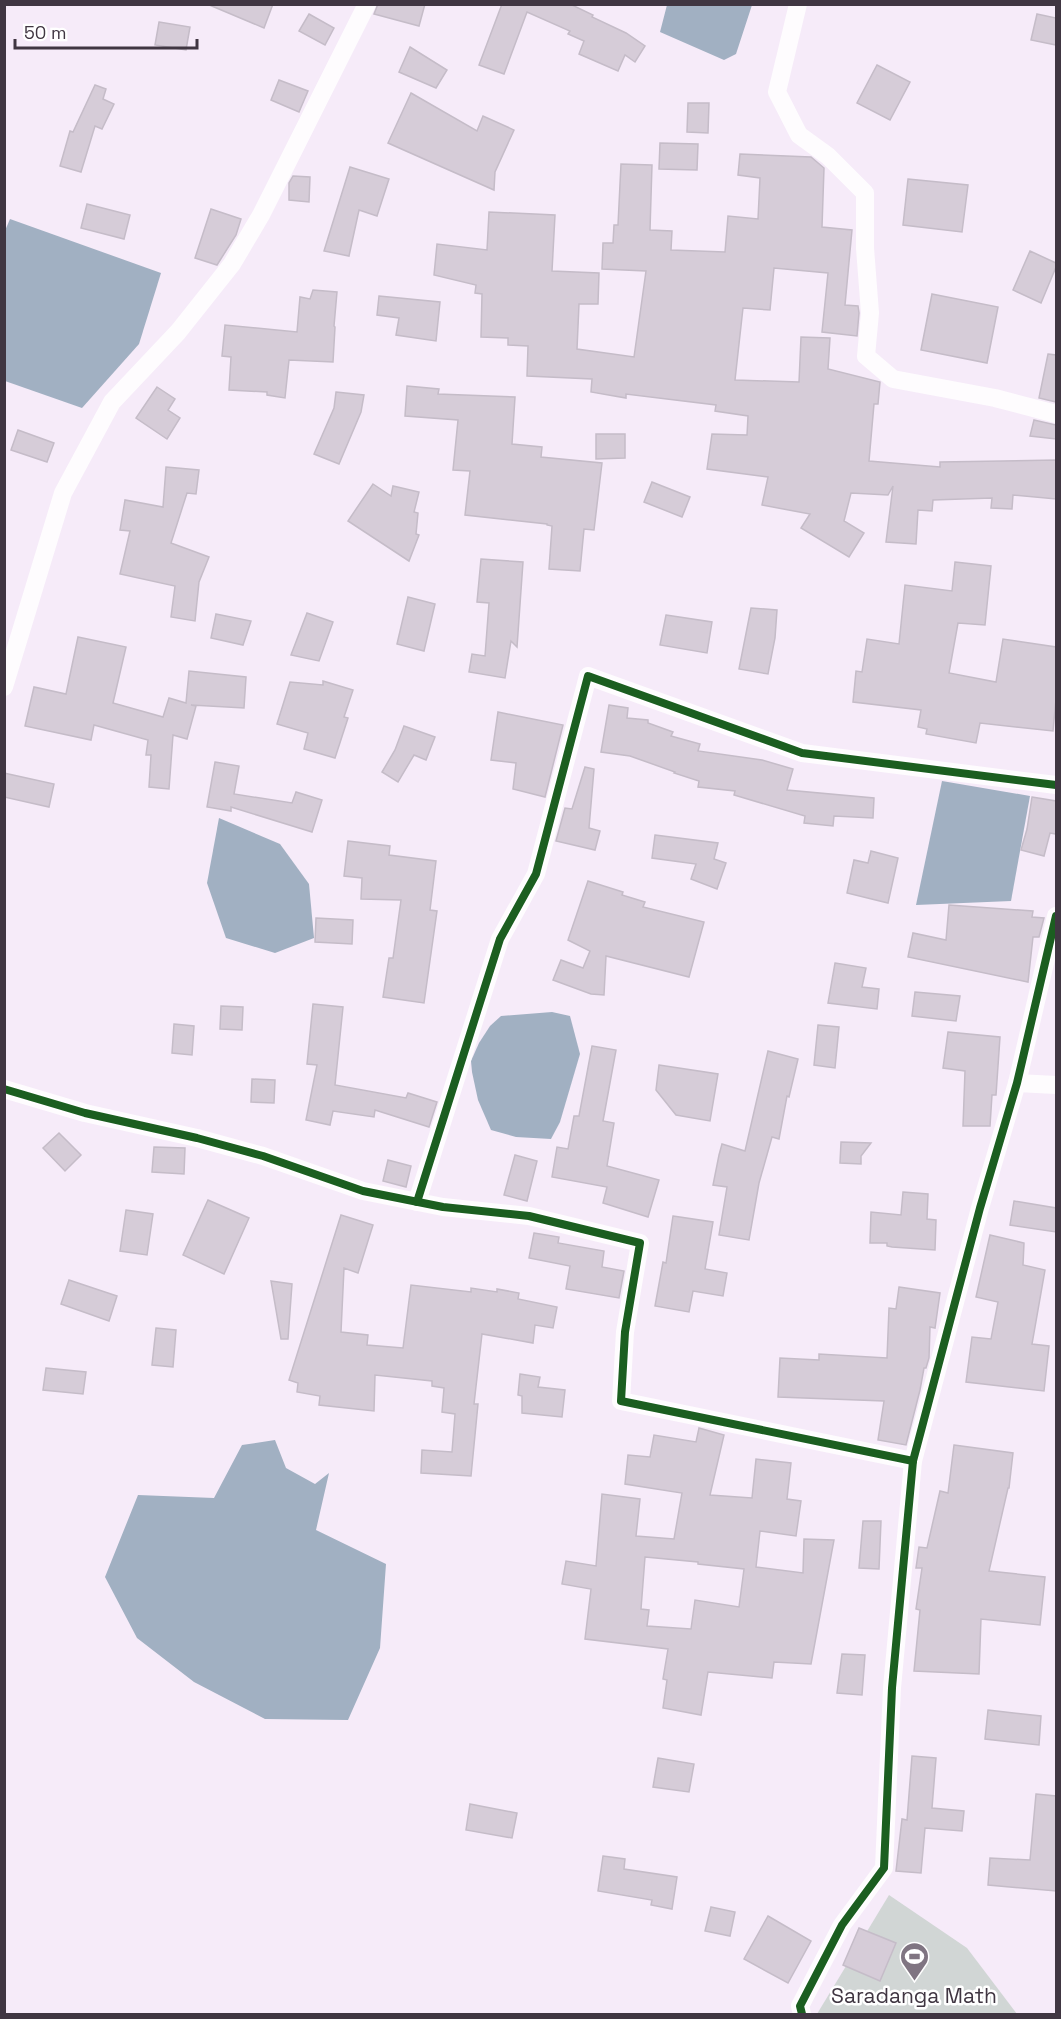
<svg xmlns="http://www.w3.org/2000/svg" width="1061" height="2019" font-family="'Space Grotesk',sans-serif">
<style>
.green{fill:#d1d6d5}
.water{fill:#a1b0c2}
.building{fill:#d6ccd8;stroke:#c5bcc8;stroke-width:1.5;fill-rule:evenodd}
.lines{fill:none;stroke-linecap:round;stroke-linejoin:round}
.minor{stroke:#fefcfe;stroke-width:18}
.cycleway-casing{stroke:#fff;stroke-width:11}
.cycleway{stroke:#1b5e20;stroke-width:8}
.labels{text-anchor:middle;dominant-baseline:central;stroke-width:5;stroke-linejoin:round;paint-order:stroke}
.poi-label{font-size:21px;fill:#403642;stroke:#fff}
</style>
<rect width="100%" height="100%" fill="#f6ebf9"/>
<polygon class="green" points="889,1895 967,1948 1017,2014 817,2014"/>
<g class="water">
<polygon points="667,5 667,4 752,5 736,54 724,60 660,32"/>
<polygon points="10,219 161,273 139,344 82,408 5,381 4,233"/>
<polygon points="942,781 1030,796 1011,901 916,905"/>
<polygon points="219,818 280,844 309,884 314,938 275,953 226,938 207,883"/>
<polygon points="552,1012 570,1016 580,1054 560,1122 551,1139 516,1137 491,1130 478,1100 472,1072 471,1061 479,1043 490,1026 501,1016"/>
<polygon points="275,1440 286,1468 315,1484 329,1473 316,1530 386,1564 380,1648 348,1720 265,1719 194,1682 137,1638 105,1577 138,1495 214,1498 242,1445"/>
</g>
<g class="building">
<polygon points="207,4 273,4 264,28"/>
<polygon points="378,4 425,4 419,26 374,14"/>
<polygon points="502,4 570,4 593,15 592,17 626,33 645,46 635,62 625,55 618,71 579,54 584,41 568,34 570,31 527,12 504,74 479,65"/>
<polygon points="309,14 334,28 325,45 299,31"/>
<polygon points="1037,14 1056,18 1056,45 1031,40"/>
<polygon points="159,22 190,27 186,50 155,45"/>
<polygon points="410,47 447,70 436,88 399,72"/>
<polygon points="877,65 910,82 890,120 857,103"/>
<polygon points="279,80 308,91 299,112 271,100"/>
<polygon points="95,85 106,89 103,99 114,104 102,129 95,126 81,172 60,166 70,131 73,132"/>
<polygon points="411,93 477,131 483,116 514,130 495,172 494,190 388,143"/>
<polygon points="688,103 709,103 708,133 687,132"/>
<polygon points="660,143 698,144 697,170 659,169"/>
<polygon points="740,154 811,157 824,168 822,227 852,230 845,305 858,306 859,313 857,336 822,332 828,273 774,268 770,310 743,308 735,380 799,382 801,337 830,338 828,369 880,382 878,404 874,404 869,461 940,467 940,462 1056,460 1056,499 1013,495 1012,509 991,508 992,498 933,500 932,511 918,510 916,544 886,542 893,486 888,495 851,493 844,521 864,533 849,557 801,528 810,514 762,505 768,477 707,469 712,434 747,435 748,416 715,411 716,405 626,394 626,398 591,392 592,379 527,376 528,346 508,345 508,338 481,337 482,294 475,293 476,285 434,275 437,244 487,250 489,212 555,215 552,271 599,273 598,304 579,304 577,349 634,357 646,271 602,269 603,243 613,243 614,225 618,225 621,164 652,165 650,230 672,231 671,250 725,252 728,216 758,219 760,178 738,175"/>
<polygon points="350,167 389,179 377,216 359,210 349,256 324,251"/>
<polygon points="293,176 310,177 309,202 289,200 289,183"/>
<polygon points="908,179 968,185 962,232 903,225"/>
<polygon points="87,204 130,215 124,239 81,228"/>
<polygon points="211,209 241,219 236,235 217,265 195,258"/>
<polygon points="1030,251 1056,263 1056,267 1041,303 1013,290"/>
<polygon points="313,290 337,292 334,326 335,327 333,362 289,360 285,398 267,395 267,392 229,390 231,357 222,356 225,325 297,332 300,297 310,299"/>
<polygon points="932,294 998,307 987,363 921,350"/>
<polygon points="379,296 440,302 436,341 396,335 399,318 377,315"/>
<polygon points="1048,354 1056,355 1056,402 1039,398"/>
<polygon points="407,386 439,389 438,394 515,397 512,444 542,447 541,457 602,463 594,530 584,529 580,571 549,569 552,526 547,525 547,524 465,515 470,471 453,470 458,420 405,416"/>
<polygon points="157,387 175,399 168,410 180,418 167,439 136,418"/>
<polygon points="336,392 364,395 361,412 339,464 314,454 334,408"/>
<polygon points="1034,420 1056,425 1056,439 1030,436"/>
<polygon points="18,430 54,443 47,462 11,450"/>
<polygon points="596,434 625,434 625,458 596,459"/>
<polygon points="166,467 199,470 196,494 187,493 171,543 209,557 199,582 195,621 171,617 175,586 120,574 130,531 120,530 125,500 163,507"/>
<polygon points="652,482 690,497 682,517 644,502"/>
<polygon points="373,484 391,496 393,486 419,492 414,512 418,513 416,534 419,535 409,561 348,521"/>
<polygon points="481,559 523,562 517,647 511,641 505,678 469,672 472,654 485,656 489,603 477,602"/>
<polygon points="955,562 991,566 985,625 958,623 949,673 996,682 1003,639 1056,647 1056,699 1053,731 980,723 976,743 926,734 927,729 918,727 921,710 853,702 856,671 862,672 867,639 899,644 905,585 952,591"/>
<polygon points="408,597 435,604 424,651 397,644"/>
<polygon points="751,608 777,610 775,638 768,674 739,669"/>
<polygon points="307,613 333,622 319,661 291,655"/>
<polygon points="216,614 251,621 243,645 211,638"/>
<polygon points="666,615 712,622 707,653 660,645"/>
<polygon points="78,637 126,647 113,703 163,717 169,698 186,703 189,671 246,677 244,708 191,705 196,706 187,739 173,735 169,789 149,787 151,755 146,755 148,740 94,725 91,740 25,726 34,687 66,694"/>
<polygon points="323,681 353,690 344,717 348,718 335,758 304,749 308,733 277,724 290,682 323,685"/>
<polygon points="609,705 628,708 627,718 648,720 648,723 673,732 671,736 700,744 698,751 762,760 793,769 787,790 874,798 873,818 834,816 833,826 804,823 805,816 734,795 735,791 698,787 699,781 674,773 675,772 630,756 601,752"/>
<polygon points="498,712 563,725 545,797 513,789 516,763 491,760"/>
<polygon points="404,726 435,737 426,760 414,755 398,782 382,772 395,750"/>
<polygon points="215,762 239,766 234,794 292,803 296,792 322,800 312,832 231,807 231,811 207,807"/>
<polygon points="585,767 594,769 589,828 600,831 595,850 556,841 565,808 572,809"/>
<polygon points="4,773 54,784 49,807 4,797"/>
<polygon points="1032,797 1056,801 1056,834 1050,833 1044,856 1021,850 1027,829"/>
<polygon points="655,835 718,843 714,859 726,863 717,889 691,879 696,864 652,858"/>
<polygon points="348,841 390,846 389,855 436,861 430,910 437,911 424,1003 383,997 389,958 393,958 401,900 361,899 362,878 344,876"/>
<polygon points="871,851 898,858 888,903 847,893 854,860 868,863"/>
<polygon points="588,881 623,892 622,895 645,902 643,907 704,922 689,977 606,956 604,995 591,994 553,980 561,960 583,968 590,951 568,940"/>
<polygon points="949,905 1033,911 1032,917 1044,918 1039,937 1033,937 1028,982 908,957 913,933 946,940"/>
<polygon points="316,918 353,920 352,944 315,942"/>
<polygon points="835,963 866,968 862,987 879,989 877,1009 828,1003"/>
<polygon points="915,992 960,996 956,1021 912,1016"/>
<polygon points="313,1004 343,1007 335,1085 406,1098 408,1093 437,1102 429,1127 375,1110 374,1117 333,1111 330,1125 306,1120 317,1065 307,1064"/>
<polygon points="221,1006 243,1007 242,1030 220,1029"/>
<polygon points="174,1024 194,1026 192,1055 172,1053"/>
<polygon points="818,1025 839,1027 835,1068 814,1065"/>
<polygon points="948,1032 1000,1037 996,1095 992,1095 990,1126 963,1126 965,1071 943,1068"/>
<polygon points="592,1046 616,1050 603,1121 614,1123 607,1166 659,1180 648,1217 603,1203 607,1187 552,1177 557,1147 568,1149 574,1116 579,1116"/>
<polygon points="768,1051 798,1059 789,1097 787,1096 779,1139 772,1137 759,1183 749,1240 719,1235 727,1187 713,1185 719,1155 722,1144 745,1151"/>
<polygon points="659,1065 718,1074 710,1121 676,1115 656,1090"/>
<polygon points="252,1079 275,1080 274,1103 251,1102"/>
<polygon points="59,1133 81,1155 65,1171 43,1148"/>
<polygon points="841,1142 871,1143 861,1156 861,1164 840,1163"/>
<polygon points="154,1147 185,1148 184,1174 152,1172"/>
<polygon points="515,1155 537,1161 527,1201 504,1195"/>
<polygon points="388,1160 411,1166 406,1187 383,1181"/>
<polygon points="903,1192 928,1194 927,1219 936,1220 935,1250 892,1247 887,1246 887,1243 870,1243 871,1212 901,1215"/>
<polygon points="208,1200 249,1218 224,1274 183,1255"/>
<polygon points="1014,1201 1056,1208 1056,1232 1010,1225"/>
<polygon points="126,1210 153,1214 147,1255 120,1251"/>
<polygon points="341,1215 373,1225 358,1273 344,1268 341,1332 368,1335 367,1345 403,1348 411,1285 471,1292 471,1288 497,1292 497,1289 519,1293 518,1299 557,1307 553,1328 535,1325 533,1343 482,1334 474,1404 478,1404 471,1476 421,1473 422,1450 452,1452 455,1414 442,1412 444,1388 432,1386 432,1381 375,1375 374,1411 319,1405 320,1396 297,1392 298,1383 289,1380"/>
<polygon points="673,1216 713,1222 705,1269 727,1273 723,1296 693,1291 689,1312 655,1306 663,1262 666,1263"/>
<polygon points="534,1233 559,1237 558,1243 604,1251 602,1267 624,1271 619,1298 566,1289 570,1266 529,1258"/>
<polygon points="990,1235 1024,1243 1023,1265 1045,1270 1032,1344 1049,1346 1044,1391 966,1382 972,1337 991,1339 998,1302 976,1297"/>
<polygon points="69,1280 117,1296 109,1321 61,1304"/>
<polygon points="271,1281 292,1284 288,1339 281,1339"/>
<polygon points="899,1287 940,1293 935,1328 930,1327 929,1358 926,1368 924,1368 920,1390 906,1445 878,1440 884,1401 778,1397 780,1358 819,1360 819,1354 887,1358 889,1308 896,1309"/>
<polygon points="156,1328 176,1330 173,1367 152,1365"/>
<polygon points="46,1368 86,1372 83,1394 43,1390"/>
<polygon points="520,1374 540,1377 538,1387 565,1390 562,1417 522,1413 522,1396 518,1395"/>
<path d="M699,1428L724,1435L710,1495L752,1498L756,1459L791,1463L787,1499L801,1501L796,1536L760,1531L756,1567L803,1573L804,1539L834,1540L811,1664L774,1662L772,1678L708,1672L701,1715L663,1708L667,1680L663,1679L668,1649L585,1639L591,1589L562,1584L566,1561L596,1566L602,1494L640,1499L636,1536L674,1539L682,1493L625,1484L628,1455L650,1457L654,1435L696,1442ZM645,1557L698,1562V1564L744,1569L739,1607L695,1600L691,1629L647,1626L649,1610L641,1609Z"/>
<polygon points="954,1445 1013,1453 1009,1488 1008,1488 989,1571 1045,1577 1040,1625 981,1619 979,1674 914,1671 920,1610 916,1609 922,1568 916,1568 919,1547 927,1548 940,1491 948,1493"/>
<polygon points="863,1521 881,1521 879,1569 859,1568"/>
<polygon points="842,1654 865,1655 862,1695 837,1693"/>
<polygon points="988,1710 1041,1716 1039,1745 985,1739"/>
<polygon points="912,1756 936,1758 932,1808 964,1811 962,1831 925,1828 921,1873 896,1871 902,1819 907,1820"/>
<polygon points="658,1758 694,1764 689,1792 653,1787"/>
<polygon points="1036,1794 1056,1796 1056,1891 988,1885 990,1858 1030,1860"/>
<polygon points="470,1804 517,1813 512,1838 466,1830"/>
<polygon points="603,1856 625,1859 624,1869 677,1877 672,1909 651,1905 652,1900 598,1891"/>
<polygon points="711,1907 735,1912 730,1936 705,1931"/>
<polygon points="768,1916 811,1941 788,1983 744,1959"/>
<polygon points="859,1928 896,1943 880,1981 843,1965"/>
</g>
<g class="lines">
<g class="minor">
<polyline points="798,4 777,92 799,135 828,156 865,193 865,248 870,313 866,356 893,379 995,398 1056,414"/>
<polyline points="4,687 63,493 112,402 178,332 232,264 261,215 367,4"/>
<polyline points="1017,1083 1056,1085"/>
<polyline points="4,1089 85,1113 197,1138 263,1156 363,1191 443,1207 529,1216 640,1243 625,1332 621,1401 913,1461"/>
<polyline points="417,1202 500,939 536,874 588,676 802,753 1056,785"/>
<polyline points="802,2014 800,2006 842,1925 884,1868 892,1688 913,1461 980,1208 1017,1083 1056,916"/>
</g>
<defs>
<g id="cycleway">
<polyline points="4,1089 85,1113 197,1138 263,1156 363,1191 443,1207 529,1216 640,1243 625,1332 621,1401 913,1461"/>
<polyline points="417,1202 500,939 536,874 588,676 802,753 1056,785"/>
<polyline points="802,2014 800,2006 842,1925 884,1868 892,1688 913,1461 980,1208 1017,1083 1056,916"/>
</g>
</defs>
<use href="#cycleway" class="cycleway-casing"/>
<use href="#cycleway" class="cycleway"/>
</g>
<defs>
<symbol id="stadium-pin" viewBox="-11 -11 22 30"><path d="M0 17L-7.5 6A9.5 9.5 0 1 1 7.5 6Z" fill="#807582" stroke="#fff"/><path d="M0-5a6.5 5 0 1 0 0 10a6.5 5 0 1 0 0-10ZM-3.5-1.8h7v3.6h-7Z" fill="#fff"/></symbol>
</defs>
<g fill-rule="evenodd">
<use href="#stadium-pin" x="898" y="1940" width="33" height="45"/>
</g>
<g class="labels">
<g class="poi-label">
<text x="914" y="1995">Saradanga Math</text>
</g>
</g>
<rect width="1061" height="2019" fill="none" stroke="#403642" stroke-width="12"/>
<path d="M15 39v9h182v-9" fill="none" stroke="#403642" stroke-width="3"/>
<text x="24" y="39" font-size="18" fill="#403642" stroke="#ffffff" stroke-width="4.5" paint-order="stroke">50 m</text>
</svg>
